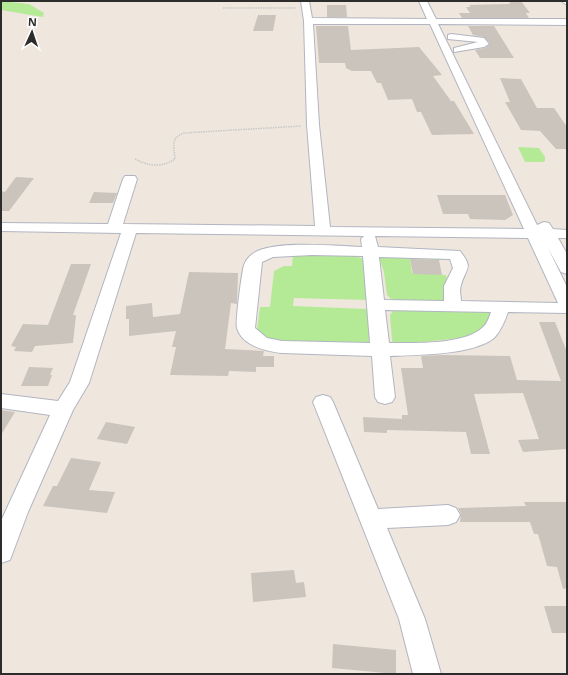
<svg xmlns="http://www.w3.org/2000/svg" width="568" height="675" font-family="'Noto Sans',sans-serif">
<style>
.green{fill:#b4ea96}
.building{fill:#cac4bd}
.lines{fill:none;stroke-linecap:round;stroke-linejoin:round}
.minor-casing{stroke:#b1b5c1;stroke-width:2}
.path{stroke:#c8c8c8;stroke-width:1.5;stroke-dasharray:1.5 1;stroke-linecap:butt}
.minor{fill:#fff;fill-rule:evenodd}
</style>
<rect width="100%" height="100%" fill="#efe7dd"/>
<g class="green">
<polygon points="1,1 29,4 44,13 43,17 1,10"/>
<polygon points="518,147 539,148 545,157 545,161 543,162 525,162"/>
<polygon points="293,254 352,255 367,260 367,300 294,298 293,306 367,309 374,310 371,343 285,343 266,338 257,330 260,307 270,307 274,271 284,266 292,266"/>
<polygon points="379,257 441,257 442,260 410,259 412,273 446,275 450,294 445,303 398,301 391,299 387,295 384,272"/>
<polygon points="399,309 491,312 486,331 469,337 397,345 392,341 390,315 393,311"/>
</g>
<g class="building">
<polygon points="511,1 521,1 530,13 526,13 529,18 462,18 459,13 470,13 466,7 471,7 469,5 509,4"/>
<polygon points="327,5 346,5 347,17 327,17"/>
<polygon points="258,15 276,15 273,31 253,31"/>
<polygon points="316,26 348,26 351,50 419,47 442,75 433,76 451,101 454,101 474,134 432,135 421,112 417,112 412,99 388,100 381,83 377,83 371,71 352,71 346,68 345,63 319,63"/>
<polygon points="468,26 494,26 514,58 480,58 475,50 485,48 490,43 484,37 473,35"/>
<polygon points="500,78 521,79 537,108 554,108 567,127 567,149 556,149 540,131 521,130 505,102 510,102"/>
<polygon points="16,177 34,178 9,211 1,211 1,191 5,192"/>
<polygon points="94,192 117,193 113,203 89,203"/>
<polygon points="437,195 505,195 513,215 505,220 470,219 468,214 443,214"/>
<polygon points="410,259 439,260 442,275 413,274"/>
<polygon points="71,264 91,264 73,315 76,315 73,343 35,346 32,352 14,351 16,347 11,346 23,324 48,325"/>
<polygon points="189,272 238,273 237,304 231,303 225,349 264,351 263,356 274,356 274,367 256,367 256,372 229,371 228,376 170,375 176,347 172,347 176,331 129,336 129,319 126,319 126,306 152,303 153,317 180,314"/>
<polygon points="539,322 555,322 567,352 567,449 523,452 518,440 539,439 523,393 474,394 490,454 471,454 466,432 387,430 387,433 364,432 363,417 402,419 402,415 408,415 401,368 423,368 421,356 443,355 510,356 517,380 561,381"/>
<polygon points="29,367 53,368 50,375 52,375 48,386 21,386"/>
<polygon points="1,410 15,412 1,435"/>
<polygon points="106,422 135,427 127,444 97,439"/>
<polygon points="71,458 101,462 89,490 115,492 107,513 43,506 53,486 57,486"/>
<polygon points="524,502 567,502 567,588 563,589 557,567 547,566 538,534 534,534 530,522 460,522 461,514 458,508 526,506"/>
<polygon points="294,570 296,583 304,582 306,597 253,602 251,573"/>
<polygon points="544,606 567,606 567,633 552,633"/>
<polygon points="333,644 396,650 396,674 332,668"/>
</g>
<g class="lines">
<defs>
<g id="minor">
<path d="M301,1H309L312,18L427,19L419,1H427L436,19H567V25L438,24L537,225L544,222L549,223L553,229L567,230V238H558L567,254V274L561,272L548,248L567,287V313L508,312C505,321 501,330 495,337C476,355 416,355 390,356L395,397L392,402L385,404L378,402L375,397L372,356L282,353C266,351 242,346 237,328C235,323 242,271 244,265C246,260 249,256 254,253C274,240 337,246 362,247L361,239L364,236L136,233L89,383L73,410L28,512L10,560L1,563V521L50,415L1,408V394L58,401L70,382L121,233L1,231V223L108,224L123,179L125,176H135L137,179L123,224L315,226L307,125L304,21ZM313,24H430L524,229L330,227L319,125ZM375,236L528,238L558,303L461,301C461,296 459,290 461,285C466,267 474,269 460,251L378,247ZM312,255L363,256L370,343L282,341L267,338L255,328L262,262L273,257ZM379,257L450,259L453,268L444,286V301L384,300ZM385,310L491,312C489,318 487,324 482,328C464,345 412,343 389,343Z"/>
<polygon points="561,1 567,1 567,5"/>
<polygon points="451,34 484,38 489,44 484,47 454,52 454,48 478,42 448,39 448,35"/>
<polygon points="323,395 330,397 333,402 378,509 448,505 456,508 460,515 456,522 448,525 387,528 425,619 441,674 413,674 399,619 313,402 316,397"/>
</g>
</defs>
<use href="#minor" class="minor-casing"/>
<g class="path">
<polyline points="223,8 296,8"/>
<path d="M135,159C148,166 162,168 175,159C174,146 170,138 184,133L301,126"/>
</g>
<use href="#minor" class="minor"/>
</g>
<rect width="568" height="675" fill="none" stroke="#2c2c2c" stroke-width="4"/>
<g transform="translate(32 32) rotate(3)" stroke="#ffffff" stroke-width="3" paint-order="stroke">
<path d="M0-3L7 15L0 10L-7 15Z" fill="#2c2c2c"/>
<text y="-6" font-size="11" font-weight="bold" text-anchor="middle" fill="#2c2c2c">N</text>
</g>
</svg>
